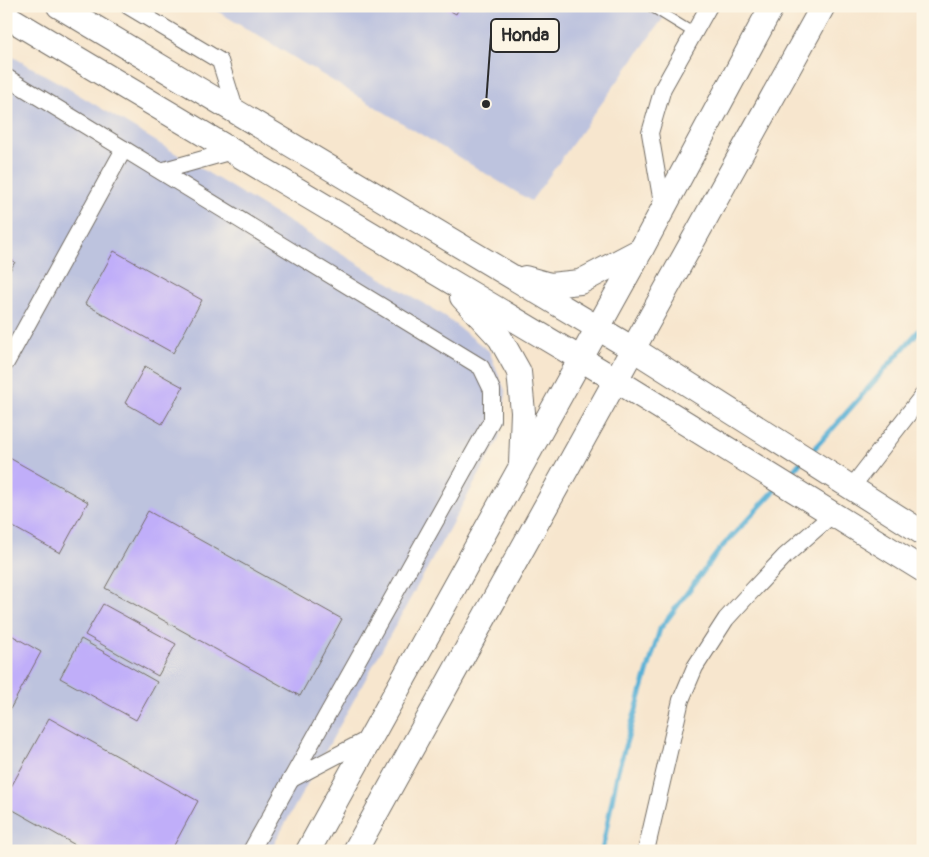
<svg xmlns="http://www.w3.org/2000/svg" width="929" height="857" font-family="Pangolin,sans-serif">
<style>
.industrial{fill:#bdc3de}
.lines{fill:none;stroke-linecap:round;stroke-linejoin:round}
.stream{stroke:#58b0d5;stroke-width:5}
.building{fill:#c0aef9}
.lane-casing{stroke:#726c64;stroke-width:11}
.street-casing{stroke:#726c64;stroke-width:18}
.secondary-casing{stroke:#726c64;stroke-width:26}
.lane{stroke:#fff;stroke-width:9}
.street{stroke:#fff;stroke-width:16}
.secondary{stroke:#fff;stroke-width:24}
.leader{fill:none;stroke:#2b2b2b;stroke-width:2}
.callout-dot{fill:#2b2b2b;stroke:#fcf5e5;stroke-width:2}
.callout{fill:#fcf5e5;stroke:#2b2b2b;stroke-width:2}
.callout-label{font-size:18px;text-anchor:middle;font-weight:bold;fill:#2b2b2b}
</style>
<rect width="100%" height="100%" fill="#fcf5e5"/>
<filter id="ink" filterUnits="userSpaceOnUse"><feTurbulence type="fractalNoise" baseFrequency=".02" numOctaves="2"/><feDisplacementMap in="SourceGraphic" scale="10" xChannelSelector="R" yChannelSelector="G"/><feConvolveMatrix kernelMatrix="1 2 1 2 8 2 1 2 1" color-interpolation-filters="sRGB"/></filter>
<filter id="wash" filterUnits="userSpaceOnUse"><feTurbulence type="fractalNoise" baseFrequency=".0096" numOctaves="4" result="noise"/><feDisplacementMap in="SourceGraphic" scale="20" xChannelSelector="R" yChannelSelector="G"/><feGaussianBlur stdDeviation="1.12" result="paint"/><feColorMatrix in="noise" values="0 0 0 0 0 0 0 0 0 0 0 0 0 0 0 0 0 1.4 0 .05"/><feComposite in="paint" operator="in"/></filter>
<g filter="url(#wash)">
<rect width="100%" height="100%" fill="#f7e6ce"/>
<g class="industrial">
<polygon points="209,6 672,6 531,201"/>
<polygon points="6,53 61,84 444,316 489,351 506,393 499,439 270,851 6,851"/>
</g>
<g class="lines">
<g class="stream">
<polyline points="810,453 833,428 923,326"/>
<polyline points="786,479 800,463"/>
<polyline points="602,851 618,770 660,629 720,549 778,487"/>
</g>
</g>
<g id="blocks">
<g class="building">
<polygon points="441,6 460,6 456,14"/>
<polygon points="114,251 202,300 173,353 85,304"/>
<polygon points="6,257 15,262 6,277"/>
<polygon points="145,366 183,387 162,424 125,403"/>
<polygon points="6,456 88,502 60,553 6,523"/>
<polygon points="148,511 342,619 300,696 105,588"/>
<polygon points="103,604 176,644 158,676 85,635"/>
<polygon points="6,632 41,652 8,713 6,712"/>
<polygon points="81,639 157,682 136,720 60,678"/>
<polygon points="49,718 198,801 171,851 86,851 6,806 6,796"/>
</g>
</g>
</g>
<g filter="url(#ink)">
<use href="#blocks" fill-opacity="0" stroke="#726c64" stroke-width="1"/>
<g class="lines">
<defs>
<polyline id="lane" points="650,6 694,33"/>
<g id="street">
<polyline points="128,6 220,61 236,112"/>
<polyline points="6,77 481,367 492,390 492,420 251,851"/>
<polyline points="161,171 232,151"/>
<polyline points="663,209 650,133 663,88 709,6"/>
<polyline points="6,363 124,149"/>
<polyline points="851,488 923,395"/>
<polyline points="290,780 370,738"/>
<polyline points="646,851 681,700 695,667 726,619 748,595 785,556 833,514"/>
</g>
<g id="secondary">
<polyline points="59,6 633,349 923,533"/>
<polyline points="6,16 616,380 923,570"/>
<polyline points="525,278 550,285 580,282 641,250"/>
<polyline points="462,297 500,338 519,372 523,412 521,464"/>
<polyline points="308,851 641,250 772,6"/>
<polyline points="355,851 823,6"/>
</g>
</defs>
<use href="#lane" class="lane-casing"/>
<use href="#street" class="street-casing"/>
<use href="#secondary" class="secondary-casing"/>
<use href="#lane" class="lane"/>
<use href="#street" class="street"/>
<use href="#secondary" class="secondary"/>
</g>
</g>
<path class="leader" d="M486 104L491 35"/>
<circle class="callout-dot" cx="486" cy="104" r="5"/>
<rect class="callout" x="491" y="19" width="68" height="33" rx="5"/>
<g class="callout-label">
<text x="525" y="41">Honda</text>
</g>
<rect width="929" height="857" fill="none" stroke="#fcf5e5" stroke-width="25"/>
</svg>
